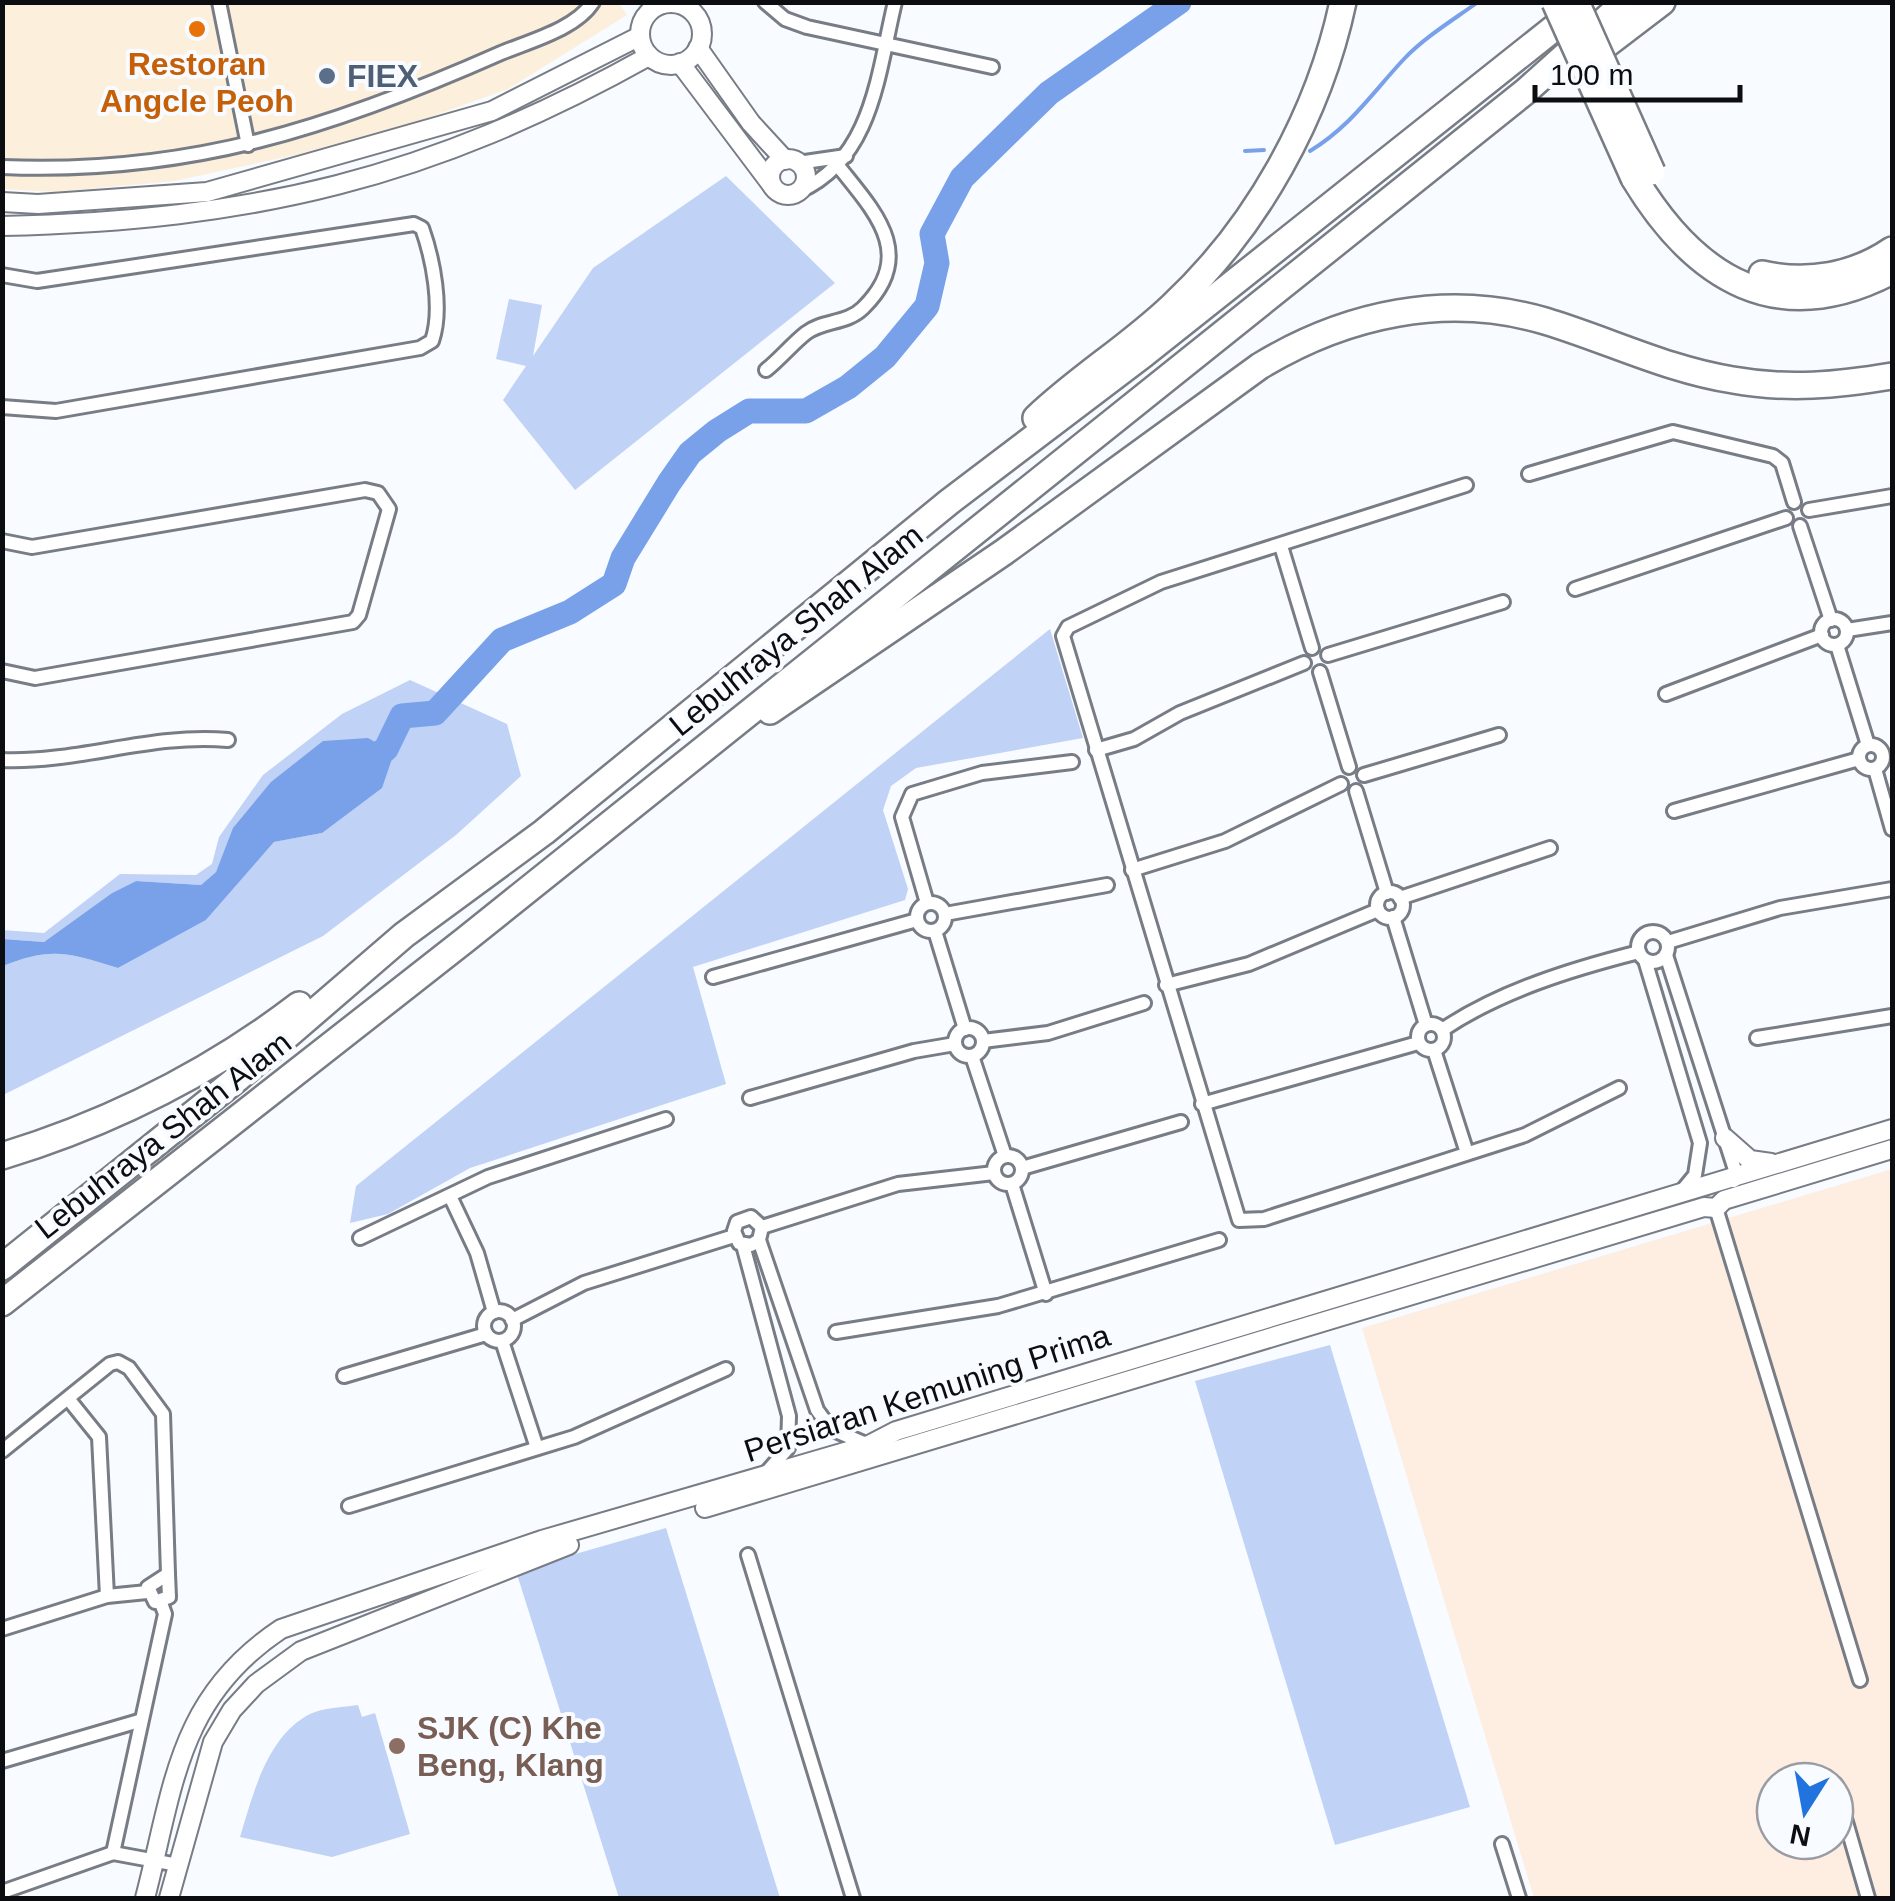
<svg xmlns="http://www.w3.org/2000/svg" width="1895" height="1901" font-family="Helvetica,sans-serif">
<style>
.commercial{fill:#fcefdb}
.industrial{fill:#feede1;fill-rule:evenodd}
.green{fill:#c0d2f5}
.water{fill:#78a1e9}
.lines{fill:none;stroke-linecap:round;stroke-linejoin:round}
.stream{stroke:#78a1e9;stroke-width:4}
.river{stroke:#78a1e9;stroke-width:25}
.minor-casing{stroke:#777c85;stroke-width:18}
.tertiary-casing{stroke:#777c85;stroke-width:22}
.motorway-casing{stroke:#777c85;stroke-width:30}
.minor{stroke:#fff;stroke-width:12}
.tertiary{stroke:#fff;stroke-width:18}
.motorway{stroke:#fff;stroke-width:25}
.motorway-bridge-casing{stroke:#777c85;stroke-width:30;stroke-linecap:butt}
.motorway-bridge{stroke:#fff;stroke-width:25}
.food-dot{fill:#e8710a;stroke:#f8fbff;stroke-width:4}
.service-dot{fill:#5c6f8a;stroke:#f8fbff;stroke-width:4}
.education-dot{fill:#8d6e63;stroke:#f8fbff;stroke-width:4}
.labels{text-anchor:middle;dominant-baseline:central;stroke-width:8;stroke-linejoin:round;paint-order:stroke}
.food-label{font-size:32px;font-weight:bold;fill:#c56008;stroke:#f8fbff}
.service-label{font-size:32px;font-weight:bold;fill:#4e5e75;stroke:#f8fbff;text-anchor:start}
.street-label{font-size:32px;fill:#0b0d11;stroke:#f8fbff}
.education-label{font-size:32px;font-weight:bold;fill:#785e54;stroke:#f8fbff;text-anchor:start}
</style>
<rect width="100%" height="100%" fill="#f8fbff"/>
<polygon class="commercial" points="618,2 627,15 508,89 416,122 295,155 174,181 55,192 3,189 3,3"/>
<path class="industrial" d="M1892,1169V1898H1534L1362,1328ZM1775,1781H1835V1841H1775Z"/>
<g class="green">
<polygon points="726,176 835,283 575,490 503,400 526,366 496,359 509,299 542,305 533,356 593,268"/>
<polygon points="1050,629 1083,738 916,768 891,786 883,810 908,889 905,900 693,967 726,1084 470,1168 388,1214 350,1223 356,1186"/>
<path d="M410,680L507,724L521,776L456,835L323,936L3,1095V966C52,946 69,953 118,968L206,920L274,842L322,833L234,828L216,872L201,885L136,881L112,893L44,942L3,939L2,930L44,933L120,874L196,875L212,864L219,837L263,775L342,714Z"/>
<polygon points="1330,1345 1470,1807 1335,1845 1195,1381"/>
<polygon points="666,1528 780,1898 619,1898 516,1571"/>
<path d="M358,1705L362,1717L375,1713L410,1834L332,1857L240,1837C253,1794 267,1736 310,1714C323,1708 343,1707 358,1705Z"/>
</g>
<path class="water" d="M368,738L394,753L382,788L322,833L274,842L206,920L118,968C69,953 52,946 3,966V939L44,942L112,893L136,881L201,885L216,872L233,828L271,782L323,741Z"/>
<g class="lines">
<g class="stream">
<polyline points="1245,151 1264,150"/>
<path d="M1310,151C1351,126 1372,93 1404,59C1425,37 1453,20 1478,2"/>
</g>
<polyline class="river" points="359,767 386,749 402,716 435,713 502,640 570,612 614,584 623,558 669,483 690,453 717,431 749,411 806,411 848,387 885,357 927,306 937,263 932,234 962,178 1049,93 1179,2"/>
<defs>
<g id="minor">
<polyline points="219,2 248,145"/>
<polyline points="765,2 785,19 807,27 992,67"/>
<polyline points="798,163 846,156"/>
<path d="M2,167C188,175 334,127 501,53C530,41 576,29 593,2"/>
<path d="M800,191C873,158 878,72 895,2"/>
<path d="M2,275L37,281L414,224L422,228C433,259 443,309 432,341L420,348L56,411L2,407"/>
<path d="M766,370C780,359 792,344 806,333C823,320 847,324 863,308C917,255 875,212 839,167"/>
<polyline points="1529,474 1673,432 1773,456 1782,463 1794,502"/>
<polyline points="1466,485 1161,582 1068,627 1063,636 1239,1220 1264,1219 1525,1135 1619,1088"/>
<polyline points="1809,510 1892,496"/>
<polyline points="1800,526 1831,620"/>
<polyline points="2,541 32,547 365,490 378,493 389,509 359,615 353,622 35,678 2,671"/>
<polyline points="1281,546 1312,648"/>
<polyline points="1575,589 1786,518"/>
<circle cx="1834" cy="632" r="13"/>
<polyline points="1847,630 1892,623"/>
<polyline points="1837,645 1868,745"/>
<polyline points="1328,655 1503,602"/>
<polyline points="1320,672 1349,767"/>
<polyline points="1666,694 1822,635"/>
<circle cx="1871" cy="757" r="12"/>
<polyline points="1096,750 1134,739 1180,713 1304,663"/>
<path d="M2,760C79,763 151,733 228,740"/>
<polyline points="1875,769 1892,829"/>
<polyline points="1364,775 1499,735"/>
<polyline points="1356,791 1387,893"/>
<polyline points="1674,811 1859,759"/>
<polyline points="1132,870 1225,841 1341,784"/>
<circle cx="1390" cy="905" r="13"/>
<polyline points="1400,898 1550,848"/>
<circle cx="931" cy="917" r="14"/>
<polyline points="927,903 902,817 912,794 982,773 1072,762"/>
<polyline points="945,914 1107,885"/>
<polyline points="1393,917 1426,1025"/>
<polyline points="935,931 965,1029"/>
<circle cx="1653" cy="947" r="15"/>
<polyline points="1668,942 1780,908 1892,889"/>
<polyline points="1666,955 1737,1176 1734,1181"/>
<polyline points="1645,960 1700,1143 1695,1175 1681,1192"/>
<polyline points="713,977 917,920"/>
<polyline points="1166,985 1249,964 1378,910"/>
<circle cx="1431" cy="1037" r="13"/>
<circle cx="969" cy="1042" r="14"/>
<path d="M1442,1030C1500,991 1572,969 1639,952"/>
<polyline points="1757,1038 1892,1016"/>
<polyline points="983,1041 1048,1033 1144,1003"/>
<polyline points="1434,1050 1467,1153"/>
<polyline points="972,1056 1005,1156"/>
<polyline points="750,1098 914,1051 955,1044"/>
<polyline points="1202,1104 1418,1043"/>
<circle cx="1008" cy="1170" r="14"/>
<polyline points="1022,1168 1181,1122"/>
<polyline points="1012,1184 1046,1294"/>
<polyline points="450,1196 477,1253 494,1312"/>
<polyline points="1716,1208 1860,1680"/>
<polyline points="762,1227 898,1184 994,1173"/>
<polyline points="360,1238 488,1177 666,1119"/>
<polyline points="759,1240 751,1245 739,1243 734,1231 737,1222 751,1217 762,1227 759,1240 817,1410 831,1429 866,1444"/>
<polyline points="743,1245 789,1416 788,1448 767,1472"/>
<circle cx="499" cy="1326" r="15"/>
<polyline points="512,1320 584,1283 734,1236"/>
<polyline points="836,1332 998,1306 1219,1240"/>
<polyline points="502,1341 537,1448"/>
<polyline points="344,1376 486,1334"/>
<polyline points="70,1401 99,1437 107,1596"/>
<polyline points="2,1451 110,1364 118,1362 129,1368 163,1414 168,1574"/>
<polyline points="349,1506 574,1437 726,1369"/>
<polyline points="748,1555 853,1898"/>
<polygon points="168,1574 169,1597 155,1602 148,1587"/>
<polyline points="2,1629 107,1596 147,1592"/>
<polyline points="2,1761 139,1721"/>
<polyline points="1835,1784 1868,1898"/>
<polyline points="1502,1844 1519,1898"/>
<polyline points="113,1853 165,1614 161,1603"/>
<polyline points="113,1853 178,1865"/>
<polyline points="2,1892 113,1853"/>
</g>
<g id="tertiary">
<circle cx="671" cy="34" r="31"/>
<polyline points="698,48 751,123 785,160"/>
<polyline points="680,63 771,184"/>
<circle cx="788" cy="177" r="18"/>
<polyline points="2,202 38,204 207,192 492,111 640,36"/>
<path d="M2,226C254,220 429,179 649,56"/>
<polyline points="1725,1138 1750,1160 1771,1163"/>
<polyline points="705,1508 1704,1207 1716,1208 1724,1200 1892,1149"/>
<path d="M145,1898C174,1787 177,1698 281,1629L542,1540L869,1445L896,1431L1892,1129"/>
<polyline points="169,1898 213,1742 232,1710 256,1684 301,1651 569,1545"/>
</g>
<g id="motorway">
<polyline points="1582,63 1662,2"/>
<path d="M1634,178C1695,279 1778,331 1892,271"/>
<path d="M1762,274C1808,284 1854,276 1892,250"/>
<path d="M1036,418C1079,377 1129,347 1172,306C1257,227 1319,115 1343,2"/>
<path d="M770,711L1004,552L1260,366C1346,314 1446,292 1545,321C1608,340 1668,370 1733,380C1788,390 1838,385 1892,376"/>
<path d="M2,1156C110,1123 210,1073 299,1005"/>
<polyline points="2,1267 238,1078 404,935 544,832 949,502 1144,354 1578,9"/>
<polyline points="2,1303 465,940 1526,91 1625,2"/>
</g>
</defs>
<use href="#minor" class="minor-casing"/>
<use href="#tertiary" class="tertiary-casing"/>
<use href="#motorway" class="motorway-casing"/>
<use href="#minor" class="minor"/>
<use href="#tertiary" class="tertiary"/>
<use href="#motorway" class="motorway"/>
<defs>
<g id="motorway-bridge">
<polyline points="1555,2 1634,178"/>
<polyline points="1576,2 1652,172"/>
</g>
</defs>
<use href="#motorway-bridge" class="motorway-bridge-casing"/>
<use href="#motorway-bridge" class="motorway-bridge"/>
</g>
<circle class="food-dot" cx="197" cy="29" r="10"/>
<circle class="service-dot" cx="327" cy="76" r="10"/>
<circle class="education-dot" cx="397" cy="1746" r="10"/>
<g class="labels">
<g class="food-label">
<text x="197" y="64">Restoran<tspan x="197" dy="37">Angcle Peoh</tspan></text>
</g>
<g class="service-label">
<text x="347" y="76">FIEX</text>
</g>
<g class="street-label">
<text transform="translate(796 630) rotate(-39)">Lebuhraya Shah Alam</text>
<text transform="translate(163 1135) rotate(-38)">Lebuhraya Shah Alam</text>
<text transform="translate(927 1393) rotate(-18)">Persiaran Kemuning Prima</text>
</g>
<g class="education-label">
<text x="417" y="1728">SJK (C) Khe<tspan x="417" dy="37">Beng, Klang</tspan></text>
</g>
</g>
<rect width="1895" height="1901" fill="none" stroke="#0b0d11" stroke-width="10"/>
<g transform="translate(1805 1811) rotate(191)"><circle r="48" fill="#f8fbff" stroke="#999ca0" stroke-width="2.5"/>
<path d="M0-8L18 38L0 25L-18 38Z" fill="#2173de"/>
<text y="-15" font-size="28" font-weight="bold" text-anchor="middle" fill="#0b0d11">N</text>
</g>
<path d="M1535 85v15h205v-15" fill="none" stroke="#0b0d11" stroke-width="5"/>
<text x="1550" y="85" font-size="30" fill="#0b0d11" stroke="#f8fbff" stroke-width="8" paint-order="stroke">100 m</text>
</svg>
